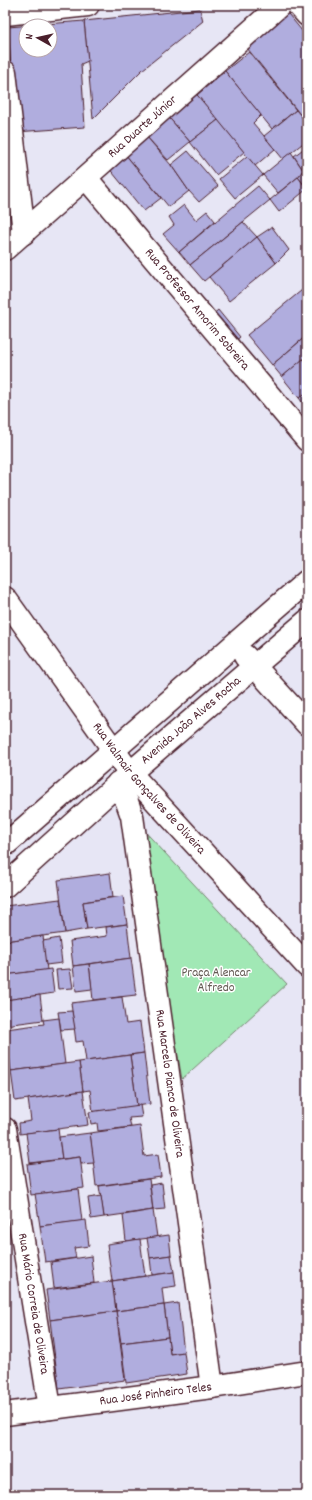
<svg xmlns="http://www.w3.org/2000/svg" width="312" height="1500" font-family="Dekko,sans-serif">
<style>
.green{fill:#a1e8b5;stroke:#768470}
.building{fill:#b0adde;stroke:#4a1f2b;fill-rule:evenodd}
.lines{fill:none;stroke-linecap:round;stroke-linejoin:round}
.minor-casing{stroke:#4a1f2b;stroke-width:25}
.minor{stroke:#fff;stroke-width:22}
.labels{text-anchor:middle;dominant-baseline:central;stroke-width:3;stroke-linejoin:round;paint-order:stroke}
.street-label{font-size:13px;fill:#4a1f2b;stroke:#fff}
.park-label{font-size:13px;fill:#645b54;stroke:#fff}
</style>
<rect width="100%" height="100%" fill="#e7e6f5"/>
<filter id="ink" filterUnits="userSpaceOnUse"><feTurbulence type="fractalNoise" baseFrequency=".025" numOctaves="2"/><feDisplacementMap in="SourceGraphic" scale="8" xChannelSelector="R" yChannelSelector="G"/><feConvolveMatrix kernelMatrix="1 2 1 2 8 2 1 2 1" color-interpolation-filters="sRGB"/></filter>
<g filter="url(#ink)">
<polygon class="green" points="137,823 287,984 182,1079"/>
<g class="building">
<polygon points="200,9 203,21 142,70 93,119 84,21"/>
<polygon points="284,9 307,37 307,123 243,43"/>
<path d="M84,21L88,61L81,64L85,127L16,132L8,27ZM26,26H50V50H26Z"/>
<polygon points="249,52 296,110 272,129 225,71"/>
<polygon points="225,71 261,115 253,123 275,149 255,166 197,95"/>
<polygon points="193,90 218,120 190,142 165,113"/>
<polygon points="296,110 307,123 307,140 283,159 264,136"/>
<polygon points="165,113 190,142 168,160 146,136"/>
<polygon points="218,120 244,152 216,175 190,142"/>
<polygon points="146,136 171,165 189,191 169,207 125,154"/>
<polygon points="307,146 307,188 298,177 303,170 294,156"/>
<polygon points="188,151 218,186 199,202 189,191 171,165"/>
<polygon points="291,152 303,170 298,177 278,193 263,175"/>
<polygon points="125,154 161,198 144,211 108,167"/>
<polygon points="247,156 263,175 235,198 219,179"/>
<polygon points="298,177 307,189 279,212 270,200"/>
<polygon points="258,186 270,200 190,265 179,252"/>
<polygon points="184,205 196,220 207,211 215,221 179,252 163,234 174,225 169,217"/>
<polygon points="243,222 257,237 204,281 190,265"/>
<polygon points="272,227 289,250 276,263 257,237"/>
<polygon points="257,237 276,263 229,301 209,277"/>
<polygon points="307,286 307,335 272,365 247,335"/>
<polygon points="218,310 240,337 233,343 211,316"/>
<polygon points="305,337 307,339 307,356 282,377 272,365"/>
<polygon points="303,359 307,363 307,392 299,398 282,377"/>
<polygon points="307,392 307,408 299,398"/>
<polygon points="110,873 113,897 83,902 87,929 65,933 58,880"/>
<polygon points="123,896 127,924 87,929 83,902"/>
<polygon points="60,899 65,933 5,941 5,906"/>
<polygon points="127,924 131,958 73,966 70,941 107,936 106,927"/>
<polygon points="43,936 47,970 5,975 5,941"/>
<polygon points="59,938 62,963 46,965 43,941"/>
<polygon points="131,958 136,995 93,1000 89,964"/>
<polygon points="89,964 92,989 76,991 73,966"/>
<polygon points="51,969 54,993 7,1000 5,975"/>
<polygon points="70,969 73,988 58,989 56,970"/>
<polygon points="40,995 43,1020 5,1025 5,1000"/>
<polygon points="122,997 126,1024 140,1022 144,1053 86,1061 83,1041 76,1042 71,1003"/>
<polygon points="72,1011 75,1029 61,1030 58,1012"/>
<polygon points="59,1018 65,1064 11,1071 6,1029 44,1024 43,1020"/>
<polygon points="144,1053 150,1104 137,1106 130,1055"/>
<polygon points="130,1055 137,1106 93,1112 90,1090 83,1091 79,1062"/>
<polygon points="79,1062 83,1091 15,1101 11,1071"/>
<polygon points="83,1091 88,1125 20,1134 19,1123 31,1121 28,1099"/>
<polygon points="140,1105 142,1117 129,1118 131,1127 98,1131 97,1123 91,1124 89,1112"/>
<polygon points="140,1126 144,1156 158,1154 161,1177 96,1186 90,1133"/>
<polygon points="58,1129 62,1159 30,1163 26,1133"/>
<polygon points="90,1133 94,1163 81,1164 80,1157 62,1159 59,1137"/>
<polygon points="80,1157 84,1188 31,1195 27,1164"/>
<polygon points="149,1179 153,1210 104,1217 99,1186"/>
<polygon points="162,1183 165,1209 153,1210 150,1185"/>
<polygon points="78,1189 82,1221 40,1226 35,1194"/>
<polygon points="101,1196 104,1217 91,1219 88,1198"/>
<polygon points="153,1210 157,1237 126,1241 123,1215"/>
<polygon points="86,1220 89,1246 74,1248 76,1258 45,1262 40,1226"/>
<polygon points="169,1235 171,1255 150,1258 147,1238"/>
<polygon points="140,1239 145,1276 112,1281 107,1244"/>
<polygon points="171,1255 174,1272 152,1275 150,1258"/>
<polygon points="91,1256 94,1283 54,1288 51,1262"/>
<polygon points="174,1272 176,1286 162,1288 164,1305 116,1311 112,1281"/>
<polygon points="112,1281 116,1311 50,1320 46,1290"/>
<polygon points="178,1303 184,1352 170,1354 164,1305"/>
<polygon points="164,1305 168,1337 121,1343 116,1311"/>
<polygon points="116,1311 125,1380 59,1389 50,1320"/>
<polygon points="168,1337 170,1354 184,1352 187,1374 126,1383 121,1343"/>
</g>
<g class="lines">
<defs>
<g id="minor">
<polyline points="298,5 307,15"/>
<polyline points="5,14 88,5"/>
<polyline points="5,72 24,233"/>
<path id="s1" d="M86,178L307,440"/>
<path id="s2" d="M5,249L280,5"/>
<path id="s3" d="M5,598L130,773L307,966"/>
<polyline points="245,656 307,724"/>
<path id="s4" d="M118,783L127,802L132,816L212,1387"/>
<polyline points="5,845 307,581"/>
<path id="s5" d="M5,886L130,773L307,621"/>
<path id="s6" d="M5,1129L50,1408"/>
<path id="s7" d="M5,1414L212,1387L307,1372"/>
</g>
</defs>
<use href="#minor" class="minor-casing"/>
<use href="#minor" class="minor"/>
</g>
</g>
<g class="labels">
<g class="street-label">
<text stroke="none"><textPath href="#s2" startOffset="184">Rua Duarte Júnior</textPath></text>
<text stroke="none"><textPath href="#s1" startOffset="172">Rua Professor Amorim Sobreira</textPath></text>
<text stroke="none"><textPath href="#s5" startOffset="249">Avenida João Alves Rocha</textPath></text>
<text stroke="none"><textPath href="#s3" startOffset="239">Rua Walmair Gonçalves de Oliveira</textPath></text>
<text stroke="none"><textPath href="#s4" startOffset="306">Rua Marcelo Pianco de Oliveira</textPath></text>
<text stroke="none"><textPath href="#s6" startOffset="177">Rua Mário Correia de Oliveira</textPath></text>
<text stroke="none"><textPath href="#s7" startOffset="152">Rua José Pinheiro Teles</textPath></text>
</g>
<g class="park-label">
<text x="216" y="973">Praça Alencar<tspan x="216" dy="15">Alfredo</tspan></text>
</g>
</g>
<rect width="312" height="1500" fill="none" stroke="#fff" stroke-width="20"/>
<rect x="10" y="10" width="292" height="1480" fill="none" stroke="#4a1f2b" stroke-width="1.5" filter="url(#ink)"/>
<g transform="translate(38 38) rotate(278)"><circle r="19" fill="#ffffff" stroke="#b7a5aa"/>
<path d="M0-3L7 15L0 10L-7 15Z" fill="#4a1f2b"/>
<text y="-6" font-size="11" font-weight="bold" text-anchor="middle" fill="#4a1f2b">N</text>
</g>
</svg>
